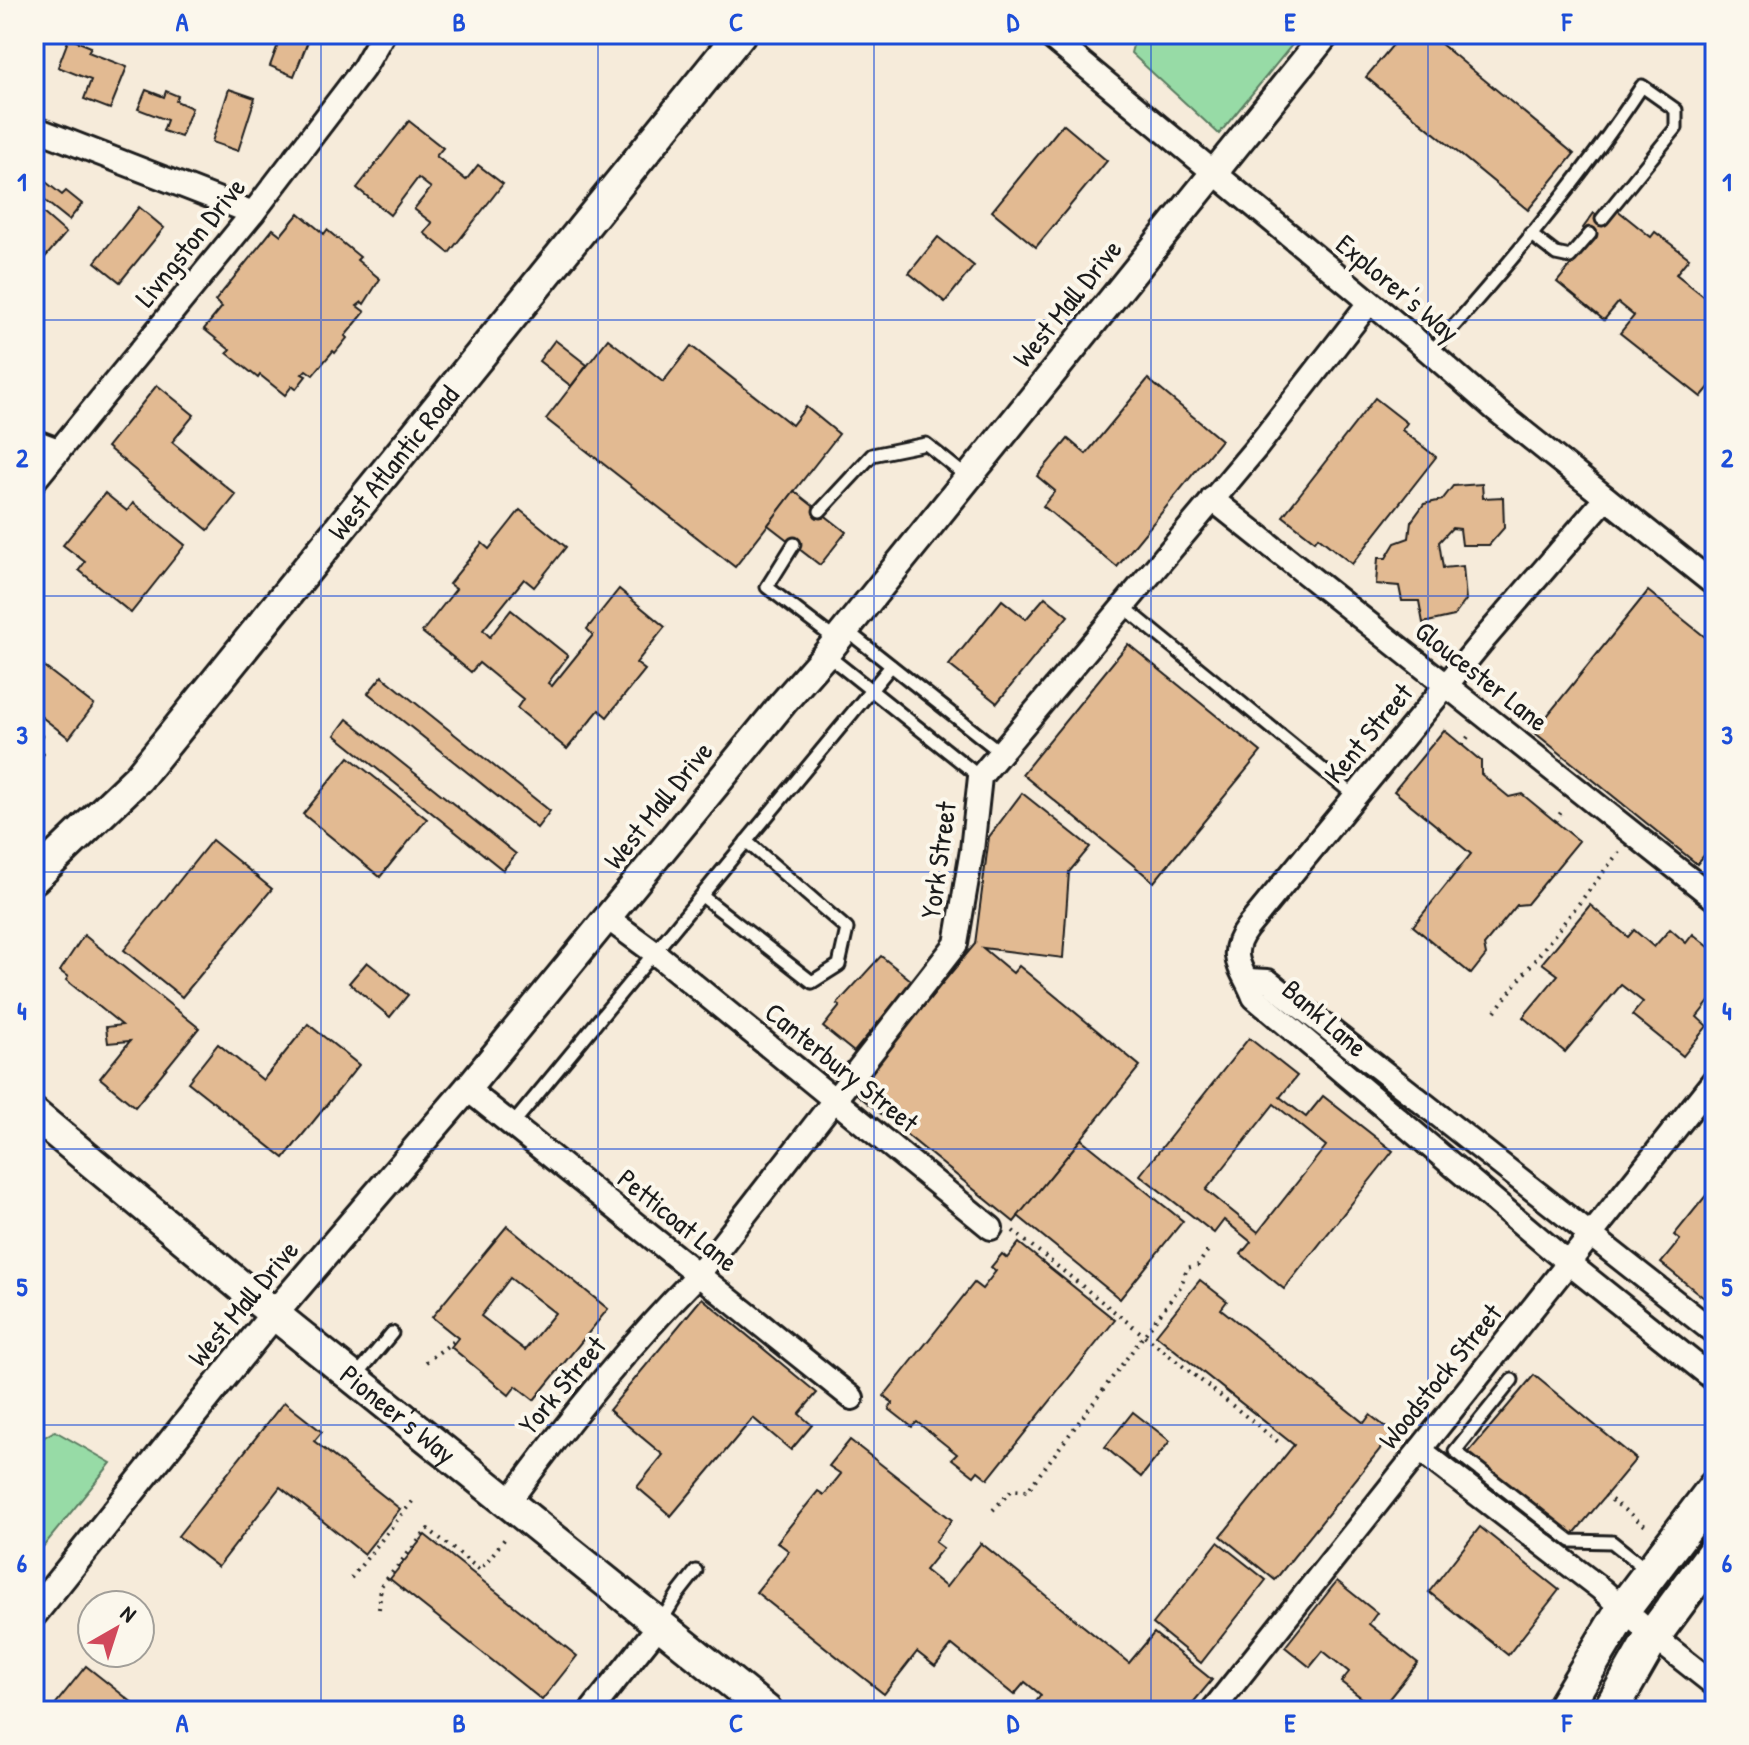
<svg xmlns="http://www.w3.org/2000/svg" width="1749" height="1745" font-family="'Patrick Hand',sans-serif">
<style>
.green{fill:#97dba6;stroke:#5a7c61;stroke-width:2}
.building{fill:#e2ba92;stroke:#1c1c1c;stroke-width:2;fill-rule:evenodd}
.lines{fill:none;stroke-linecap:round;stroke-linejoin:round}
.service-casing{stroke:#1c1c1c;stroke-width:17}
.minor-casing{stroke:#1c1c1c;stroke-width:28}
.tertiary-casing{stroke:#1c1c1c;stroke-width:32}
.secondary-casing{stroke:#1c1c1c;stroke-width:36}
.primary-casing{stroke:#1c1c1c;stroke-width:40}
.path{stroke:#1c1c1c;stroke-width:4;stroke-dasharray:2 6;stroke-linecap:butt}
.service{stroke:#fbf7ec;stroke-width:11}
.minor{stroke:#fbf7ec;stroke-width:22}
.tertiary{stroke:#fbf7ec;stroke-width:26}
.secondary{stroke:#fbf7ec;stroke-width:30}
.primary{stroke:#fbf7ec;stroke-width:34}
.grid{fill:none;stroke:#1d4ed8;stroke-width:2;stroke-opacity:0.55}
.labels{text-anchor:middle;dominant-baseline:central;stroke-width:8;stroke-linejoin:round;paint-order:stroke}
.street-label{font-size:28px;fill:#1c1c1c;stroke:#fbf7ec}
.neatline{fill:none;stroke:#1d4ed8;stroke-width:3}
.grid-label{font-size:26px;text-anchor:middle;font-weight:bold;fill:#1d4ed8}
</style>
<rect width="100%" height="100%" fill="#f6ebda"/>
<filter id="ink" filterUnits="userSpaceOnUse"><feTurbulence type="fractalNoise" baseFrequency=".0125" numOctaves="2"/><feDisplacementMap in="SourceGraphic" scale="16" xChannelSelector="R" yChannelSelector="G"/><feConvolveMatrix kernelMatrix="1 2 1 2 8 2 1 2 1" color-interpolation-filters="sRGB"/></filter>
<g filter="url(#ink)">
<g class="green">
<polygon points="1136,34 1301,34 1219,134 1131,53"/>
<polygon points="55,1431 111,1463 34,1558 34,1443"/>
</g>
<g class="building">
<polygon points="282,34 311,34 294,76 270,66"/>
<polygon points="1402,34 1429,34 1574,154 1528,210 1366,77"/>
<polygon points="69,38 91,47 88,52 127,67 110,109 84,99 91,80 58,67"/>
<polygon points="229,89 255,98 238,151 212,142"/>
<polygon points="146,90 164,97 166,91 178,96 176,101 192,108 181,137 163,131 167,120 138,109"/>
<polygon points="409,121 443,148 436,156 466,180 478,165 503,184 449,253 424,233 432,223 414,209 431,188 418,178 390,215 357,188"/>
<polygon points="1063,124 1107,161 1036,247 992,211"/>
<polygon points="41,178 62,195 66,191 82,204 69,220 34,192"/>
<polygon points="139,207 164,228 120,282 95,262"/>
<polygon points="1616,209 1651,237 1655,232 1689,258 1676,274 1715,305 1715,380 1701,397 1620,333 1634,316 1618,303 1604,320 1557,282 1594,237 1583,228 1594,213 1606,222"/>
<polygon points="43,213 66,233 36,268 34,223"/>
<polygon points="299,213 324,234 327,230 360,257 357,260 380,279 364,304 362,302 357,306 365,312 345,336 347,338 335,353 333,351 313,375 306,370 302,374 306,376 296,389 292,386 285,395 260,375 258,378 227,353 230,350 204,329 222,307 215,301 273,229 281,235"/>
<polygon points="938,237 974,266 945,302 909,273"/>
<polygon points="608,339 663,382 691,346 792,425 806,407 839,434 735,567 546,419"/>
<polygon points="555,340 587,365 571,386 539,361"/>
<polygon points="1148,379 1221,440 1117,567 1043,506 1055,491 1037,476 1068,439 1086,454"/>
<polygon points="157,385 194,415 172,442 236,495 208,530 107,447"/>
<polygon points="1375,398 1407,423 1402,430 1436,457 1352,564 1318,537 1315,541 1283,516"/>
<polygon points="1482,484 1483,498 1503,497 1504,528 1489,545 1462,545 1460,529 1452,528 1439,542 1443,568 1463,566 1466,600 1454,616 1423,623 1419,601 1402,601 1399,586 1376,584 1378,558 1386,558 1395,543 1409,538 1411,522 1424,504 1442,500 1453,486"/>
<polygon points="794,491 846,532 820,565 768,525"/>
<polygon points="105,493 127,511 133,503 185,545 131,613 79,570 85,562 63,545"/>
<polygon points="520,510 566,547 534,587 524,579 483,630 490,637 511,610 568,656 548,683 552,686 593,635 587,629 619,589 665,627 636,663 645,670 607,717 599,710 567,749 517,708 523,699 479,663 471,672 422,632 456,589 449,584 482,543 489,549"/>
<polygon points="1648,591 1715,645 1715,842 1697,864 1534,732"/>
<polygon points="1045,597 1068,616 997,703 949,665 1002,600 1026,619"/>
<polygon points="1128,644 1261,752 1154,882 1022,774"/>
<polygon points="34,659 94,705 69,738 34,711"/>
<polygon points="382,676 550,811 537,828 368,693"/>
<polygon points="347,719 516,854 503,870 335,735"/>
<polygon points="34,729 43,736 35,746 44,754 34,767"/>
<polygon points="1444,730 1481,761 1481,774 1509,797 1522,794 1579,841 1527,904 1517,905 1484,945 1486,955 1471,974 1413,926 1471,854 1394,791"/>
<polygon points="349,757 427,819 380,877 303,814"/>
<polygon points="1022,793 1090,847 1069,872 1063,958 983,948 1013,973 1019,966 1140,1066 1014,1222 853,1091 975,944 989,837"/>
<polygon points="212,840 272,889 182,997 124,950"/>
<polygon points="1590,905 1628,937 1634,930 1654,947 1670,929 1686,943 1693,934 1715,952 1712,964 1715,966 1715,994 1697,1017 1707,1026 1683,1056 1632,1015 1643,1002 1621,985 1565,1052 1523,1017 1558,975 1542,963"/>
<polygon points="84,935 199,1028 135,1107 100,1078 130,1041 108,1043 106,1027 122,1025 66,980 68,977 60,971"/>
<polygon points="881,956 912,981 854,1052 823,1027 840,1006 837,1004"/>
<polygon points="367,962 408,995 390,1017 349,983"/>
<polygon points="308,1024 359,1065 284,1158 188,1082 218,1044 263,1080"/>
<path d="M1249,1038L1297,1076L1280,1097L1306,1117L1323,1096L1393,1151L1284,1289L1241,1254L1251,1242L1224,1220L1214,1233L1140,1175ZM1274,1104L1326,1146L1258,1232L1206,1190Z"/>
<polygon points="1081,1139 1183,1221 1120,1299 1018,1216"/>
<polygon points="1708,1193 1715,1199 1715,1307 1661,1263 1680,1240 1674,1235"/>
<path d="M507,1226L608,1309L534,1400L516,1386L509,1395L451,1347L458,1338L432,1317ZM510,1278L555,1313L525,1350L481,1316Z"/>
<polygon points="1019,1243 1115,1320 988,1479 978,1471 974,1476 952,1459 957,1454 917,1422 912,1427 889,1409 893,1403 884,1396 974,1283 982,1289 996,1271 991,1267 1002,1254 1007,1258"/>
<polygon points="1200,1280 1227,1301 1221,1309 1364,1423 1370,1415 1393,1433 1275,1580 1221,1536 1294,1445 1156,1335"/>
<polygon points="702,1298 817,1393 799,1414 812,1425 791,1450 753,1418 671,1516 637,1487 663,1455 609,1410"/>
<polygon points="1534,1375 1636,1459 1572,1536 1468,1453"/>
<polygon points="284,1402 322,1432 314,1441 400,1509 364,1554 280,1487 218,1567 178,1536"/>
<polygon points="1133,1412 1170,1441 1141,1477 1105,1447"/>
<polygon points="850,1440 952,1520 935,1542 943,1548 925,1570 946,1587 981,1543 1129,1663 1154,1633 1212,1680 1186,1711 1037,1711 1032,1707 1041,1695 1025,1682 1014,1695 952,1645 935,1666 917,1652 884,1694 756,1592 789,1551 777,1542 818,1491 824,1495 841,1474 829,1466"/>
<polygon points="1480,1527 1559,1590 1508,1655 1429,1592"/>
<polygon points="425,1535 577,1656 542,1700 390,1579"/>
<polygon points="1218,1542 1266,1580 1201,1663 1153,1624"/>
<polygon points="1337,1581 1377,1613 1369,1624 1418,1663 1379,1711 1341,1682 1349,1672 1323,1651 1310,1667 1285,1647"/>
<polygon points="86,1666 143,1711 95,1711 87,1704 81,1711 50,1711"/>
</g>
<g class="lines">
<defs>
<g id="service">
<polyline points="1530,234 1556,254 1570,257 1590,234"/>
<path d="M1430,353C1504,270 1581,179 1642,86L1676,110V128L1602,219"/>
<polyline points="820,511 872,455 926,444 967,477"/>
<polyline points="794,544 767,587 836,640"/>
<polyline points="1123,606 1355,796"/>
<polyline points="846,630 1000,752"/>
<polyline points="827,655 980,777"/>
<polyline points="702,896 812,982 839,965 847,929 746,841"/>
<polyline points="512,1125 891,666"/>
<polyline points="356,1376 392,1333"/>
<polyline points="1512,1380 1455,1451 1571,1541 1612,1542 1647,1570"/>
<polyline points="660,1623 678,1594 696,1571"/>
</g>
<g id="minor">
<polyline points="1047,34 1416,340 1496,410 1715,585"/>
<polyline points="34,128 253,213"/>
<polyline points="34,441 58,450"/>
<polyline points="34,481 253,213 363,69 383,34"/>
<path d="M1606,498L1485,638L1247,928C1225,957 1244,970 1254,997L1555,1252L1715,1380"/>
<polyline points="1212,499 1715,899"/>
<polyline points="606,917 655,953 991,1228"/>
<polyline points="1248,980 1268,981 1715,1333"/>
<polyline points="467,1089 852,1398"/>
<polyline points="1420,1450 1601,1589 1653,1636 1715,1685"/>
<path d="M508,1503C566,1423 629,1345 698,1275L956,944L972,850L980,777L1257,447L1369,303"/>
<polyline points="591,1711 660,1624"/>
<polyline points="1212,1711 1715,1079"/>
</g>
<polyline id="tertiary" points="34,1613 274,1314 467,1089 783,703 826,654 1326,34"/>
<g id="secondary">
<path id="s1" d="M34,878L138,778L740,34"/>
<path id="s2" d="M34,1114L274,1314L767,1711"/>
</g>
<g id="primary">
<polyline points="1562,1711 1624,1608 1715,1488"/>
<polyline points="1610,1711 1653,1636 1715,1552"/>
</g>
</defs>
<use href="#service" class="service-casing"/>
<use href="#minor" class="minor-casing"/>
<use href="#tertiary" class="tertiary-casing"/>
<use href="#secondary" class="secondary-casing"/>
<use href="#primary" class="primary-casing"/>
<g class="path">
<polyline points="1462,745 1470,734"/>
<polyline points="1555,821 1564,808"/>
<polyline points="1495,1011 1619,852"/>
<polyline points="1013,1231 1282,1445"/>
<polyline points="426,1362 458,1338"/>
<polyline points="1605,1495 1648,1528"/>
<polyline points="993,1510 1012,1490 1027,1491 1181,1286 1187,1268 1198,1265 1209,1249"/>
<polyline points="351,1578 415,1498"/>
<polyline points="379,1609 381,1586 428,1529 480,1570 507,1536"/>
</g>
<use href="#service" class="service"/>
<use href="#minor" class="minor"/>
<use href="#tertiary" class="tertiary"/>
<use href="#secondary" class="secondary"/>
<use href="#primary" class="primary"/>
</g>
</g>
<path class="grid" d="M321,34V1711M598,34V1711M874,34V1711M1151,34V1711M1428,34V1711M34,320H1715M34,596H1715M34,872H1715M34,1149H1715M34,1425H1715"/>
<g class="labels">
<g class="street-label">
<text transform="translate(190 242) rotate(-51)">Livngston Drive</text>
<text transform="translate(1398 288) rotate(40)">Explorer's Way</text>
<text transform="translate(1067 303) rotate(-51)">West Mall Drive</text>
<text stroke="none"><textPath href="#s1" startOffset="550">West Atlantic Road</textPath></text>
<text transform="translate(1482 676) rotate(38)">Gloucester Lane</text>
<text transform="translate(1368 733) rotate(-50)">Kent Street</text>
<text transform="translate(658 805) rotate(-51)">West Mall Drive</text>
<text transform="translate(938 860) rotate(-82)">York Street</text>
<text transform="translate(1325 1018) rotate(41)">Bank Lane</text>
<text transform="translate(842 1067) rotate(39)">Canterbury Street</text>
<text transform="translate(678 1220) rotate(39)">Petticoat Lane</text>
<text transform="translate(243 1303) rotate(-50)">West Mall Drive</text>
<text transform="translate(1440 1376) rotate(-51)">Woodstock Street</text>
<text transform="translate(562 1385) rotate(-50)">York Street</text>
<text stroke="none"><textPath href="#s2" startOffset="472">Pioneer's Way</textPath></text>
</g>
</g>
<rect width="1749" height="1745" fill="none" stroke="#fbf7ec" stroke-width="88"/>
<g transform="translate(116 1629) rotate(39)"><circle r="38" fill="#fbf7ec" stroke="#a29f99" stroke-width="2"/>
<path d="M0-6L14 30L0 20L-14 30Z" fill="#d1495b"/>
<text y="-12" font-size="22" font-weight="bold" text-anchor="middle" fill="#1c1c1c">N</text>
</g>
<rect x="44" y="44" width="1661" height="1657" class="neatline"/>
<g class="grid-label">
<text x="182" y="31">A</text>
<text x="459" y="31">B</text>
<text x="736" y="31">C</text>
<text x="1013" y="31">D</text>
<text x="1290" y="31">E</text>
<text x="1567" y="31">F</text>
<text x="22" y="191">1</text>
<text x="1727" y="191">1</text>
<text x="22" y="467">2</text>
<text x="1727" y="467">2</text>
<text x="22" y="744">3</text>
<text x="1727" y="744">3</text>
<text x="22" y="1020">4</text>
<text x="1727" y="1020">4</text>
<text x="22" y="1296">5</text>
<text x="1727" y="1296">5</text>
<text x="22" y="1572">6</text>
<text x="1727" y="1572">6</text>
<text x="182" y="1732">A</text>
<text x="459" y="1732">B</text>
<text x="736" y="1732">C</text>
<text x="1013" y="1732">D</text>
<text x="1290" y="1732">E</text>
<text x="1567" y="1732">F</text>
</g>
</svg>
